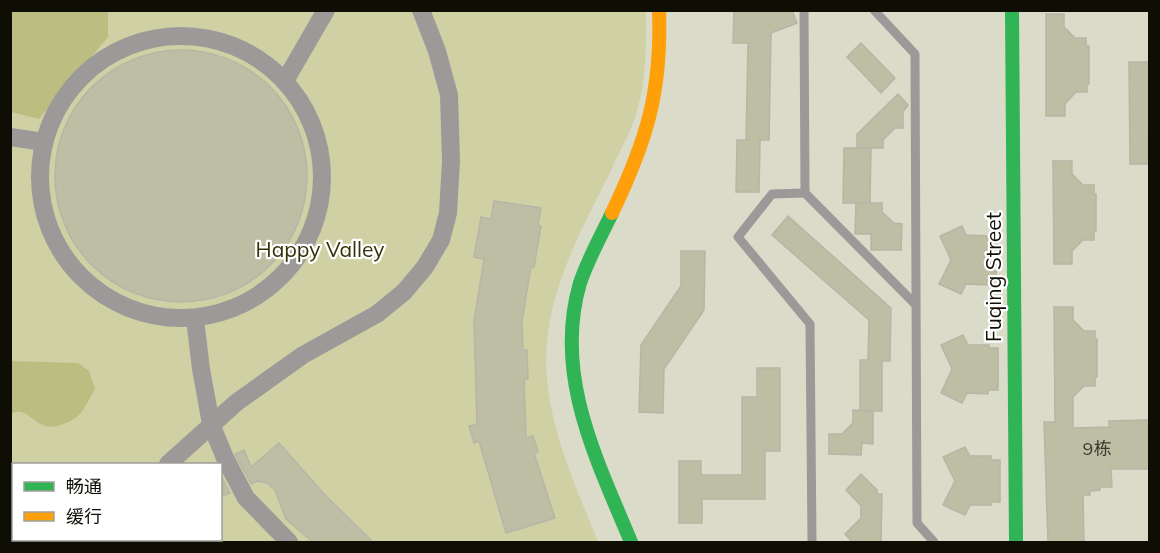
<svg xmlns="http://www.w3.org/2000/svg" width="1160" height="553" font-family="Mulish,'Noto Sans SC',sans-serif">
<style>
.green{fill:#cfd1a4;fill-rule:evenodd}
.forest{fill:#bcbd81}
.building{fill:#bdbea4;stroke:#b5b6a7;stroke-width:1.5}
.lines{fill:none;stroke-linecap:round;stroke-linejoin:round}
.lane{stroke:#9c9a99;stroke-width:9}
.street{stroke:#9c9a99;stroke-width:18}
.fast{stroke:#30b455;stroke-width:14}
.slow{stroke:#ff9f0a;stroke-width:14}
.labels{text-anchor:middle;dominant-baseline:central;stroke-width:4.5;stroke-linejoin:round;paint-order:stroke}
.number-label{font-size:18px;fill:#3a3a2c}
.park-label{font-size:21px;fill:#323208;stroke:#fff}
.street-label{font-size:21px;fill:#0e0e04;stroke:#fff}
</style>
<rect width="100%" height="100%" fill="#dadbc9"/>
<path class="green" d="M10,11H646C646,49 647,86 633,123C628,137 620,150 614,164C581,232 540,299 547,378C552,436 577,489 598,542H11ZM14,464H220V540H14Z"/>
<g class="forest">
<polygon points="11,10 108,11 108,37 39,119 11,112"/>
<path d="M11,361L78,363L89,371L95,389C90,397 86,407 80,414C72,422 56,429 45,426C32,422 25,406 11,414Z"/>
</g>
<g class="building">
<polygon points="734,10 792,10 797,23 771,33 769,140 760,140 759,192 736,192 737,140 750,140 746,140 748,43 733,43"/>
<polygon points="1046,14 1064,14 1064,27 1075,38 1086,38 1086,46 1089,46 1089,84 1087,84 1087,92 1076,92 1065,104 1065,116 1046,116"/>
<polygon points="861,43 895,78 881,93 847,57"/>
<circle cx="181" cy="176" r="126"/>
<polygon points="1129,62 1148,62 1149,76 1148,164 1130,164"/>
<polygon points="898,94 908,105 903,112 903,128 895,128 883,140 883,148 857,148 857,134"/>
<polygon points="844,148 871,148 870,203 882,203 882,212 894,223 902,224 901,250 871,250 871,234 855,234 856,203 868,203 843,203"/>
<polygon points="1053,161 1072,161 1072,174 1083,185 1094,185 1094,194 1096,194 1096,231 1094,231 1094,240 1083,240 1072,251 1072,264 1054,264"/>
<polygon points="494,201 541,208 538,225 541,226 534,267 531,267 522,321 523,350 527,350 528,379 524,380 526,438 533,436 538,452 534,453 555,518 506,533 479,441 474,443 469,426 477,424 474,322 484,259 474,257 481,217 491,219"/>
<polygon points="788,216 891,308 890,361 882,361 882,411 860,411 860,360 868,360 869,320 772,235"/>
<polygon points="962,226 966,235 987,236 987,239 997,239 996,281 987,281 987,285 966,284 961,294 939,284 951,260 940,236"/>
<polygon points="681,251 705,251 704,310 664,369 663,413 639,412 641,345 681,286"/>
<polygon points="1054,307 1073,307 1073,320 1084,331 1095,331 1095,339 1097,339 1097,377 1095,377 1095,386 1084,386 1073,397 1073,428 1109,427 1109,421 1148,420 1149,469 1111,469 1112,487 1100,487 1100,490 1090,491 1090,495 1083,495 1084,543 1048,543 1044,422 1055,422"/>
<polygon points="963,335 968,345 989,345 989,348 998,348 998,390 988,390 988,394 967,393 962,403 941,393 952,369 941,345"/>
<polygon points="757,368 780,368 780,451 765,451 765,499 702,499 702,523 679,523 679,461 701,461 701,475 742,475 742,397 757,397"/>
<polygon points="853,410 873,411 873,444 862,443 861,455 829,454 829,434 842,434 853,423"/>
<polygon points="279,443 325,495 374,543 314,543 286,519 275,490 267,483 258,481 251,484 235,454 244,450 251,467"/>
<polygon points="965,447 970,456 991,456 991,460 1000,460 1000,502 991,502 991,505 970,505 965,515 943,505 955,481 943,457"/>
<polygon points="220,474 230,493 220,497"/>
<polygon points="861,474 877,490 877,494 882,494 881,543 853,543 845,534 861,518 861,506 846,490"/>
</g>
<g class="lines">
<g class="lane">
<polyline points="804,10 805,193 915,304"/>
<polyline points="874,10 915,54 917,523 934,542"/>
<polyline points="805,193 772,194 738,237 810,324 812,542"/>
</g>
<g class="street">
<circle cx="181" cy="177" r="141"/>
<polyline points="285,81 326,10"/>
<polyline points="10,137 44,142"/>
<polyline points="195,319 201,369 211,424 225,458 246,498 289,542"/>
<polyline points="168,464 237,402 303,355 377,314 404,292 425,267 441,240 448,213 451,161 449,95 437,51 421,10"/>
<polyline points="145,540 145,542"/>
</g>
<g class="fast">
<polyline points="1012,10 1016,542"/>
<path d="M612,213C601,236 588,259 580,283C553,375 597,460 631,542"/>
</g>
<path class="slow" d="M612,213C647,140 662,91 659,10"/>
</g>
<g class="labels">
<g class="number-label">
<text x="1097" y="448">9栋</text>
</g>
<g class="park-label">
<text x="320" y="249">Happy Valley</text>
</g>
<g class="street-label">
<text transform="translate(993 277) rotate(-90)">Fuqing Street</text>
</g>
</g>
<rect width="1160" height="553" fill="none" stroke="#0e0e04" stroke-width="24"/>
<rect x="12" y="463" width="210" height="78" fill="#ffffff" stroke="#9f9f9b" stroke-width="1.5"/>
<rect x="24" y="482" width="30" height="9" fill="#30b455" stroke="#9f9f9b" stroke-width="1.5"/>
<text x="66" y="493" font-size="18" fill="#0e0e04">畅通</text>
<rect x="24" y="512" width="30" height="9" fill="#ff9f0a" stroke="#9f9f9b" stroke-width="1.5"/>
<text x="66" y="523" font-size="18" fill="#0e0e04">缓行</text>
</svg>
